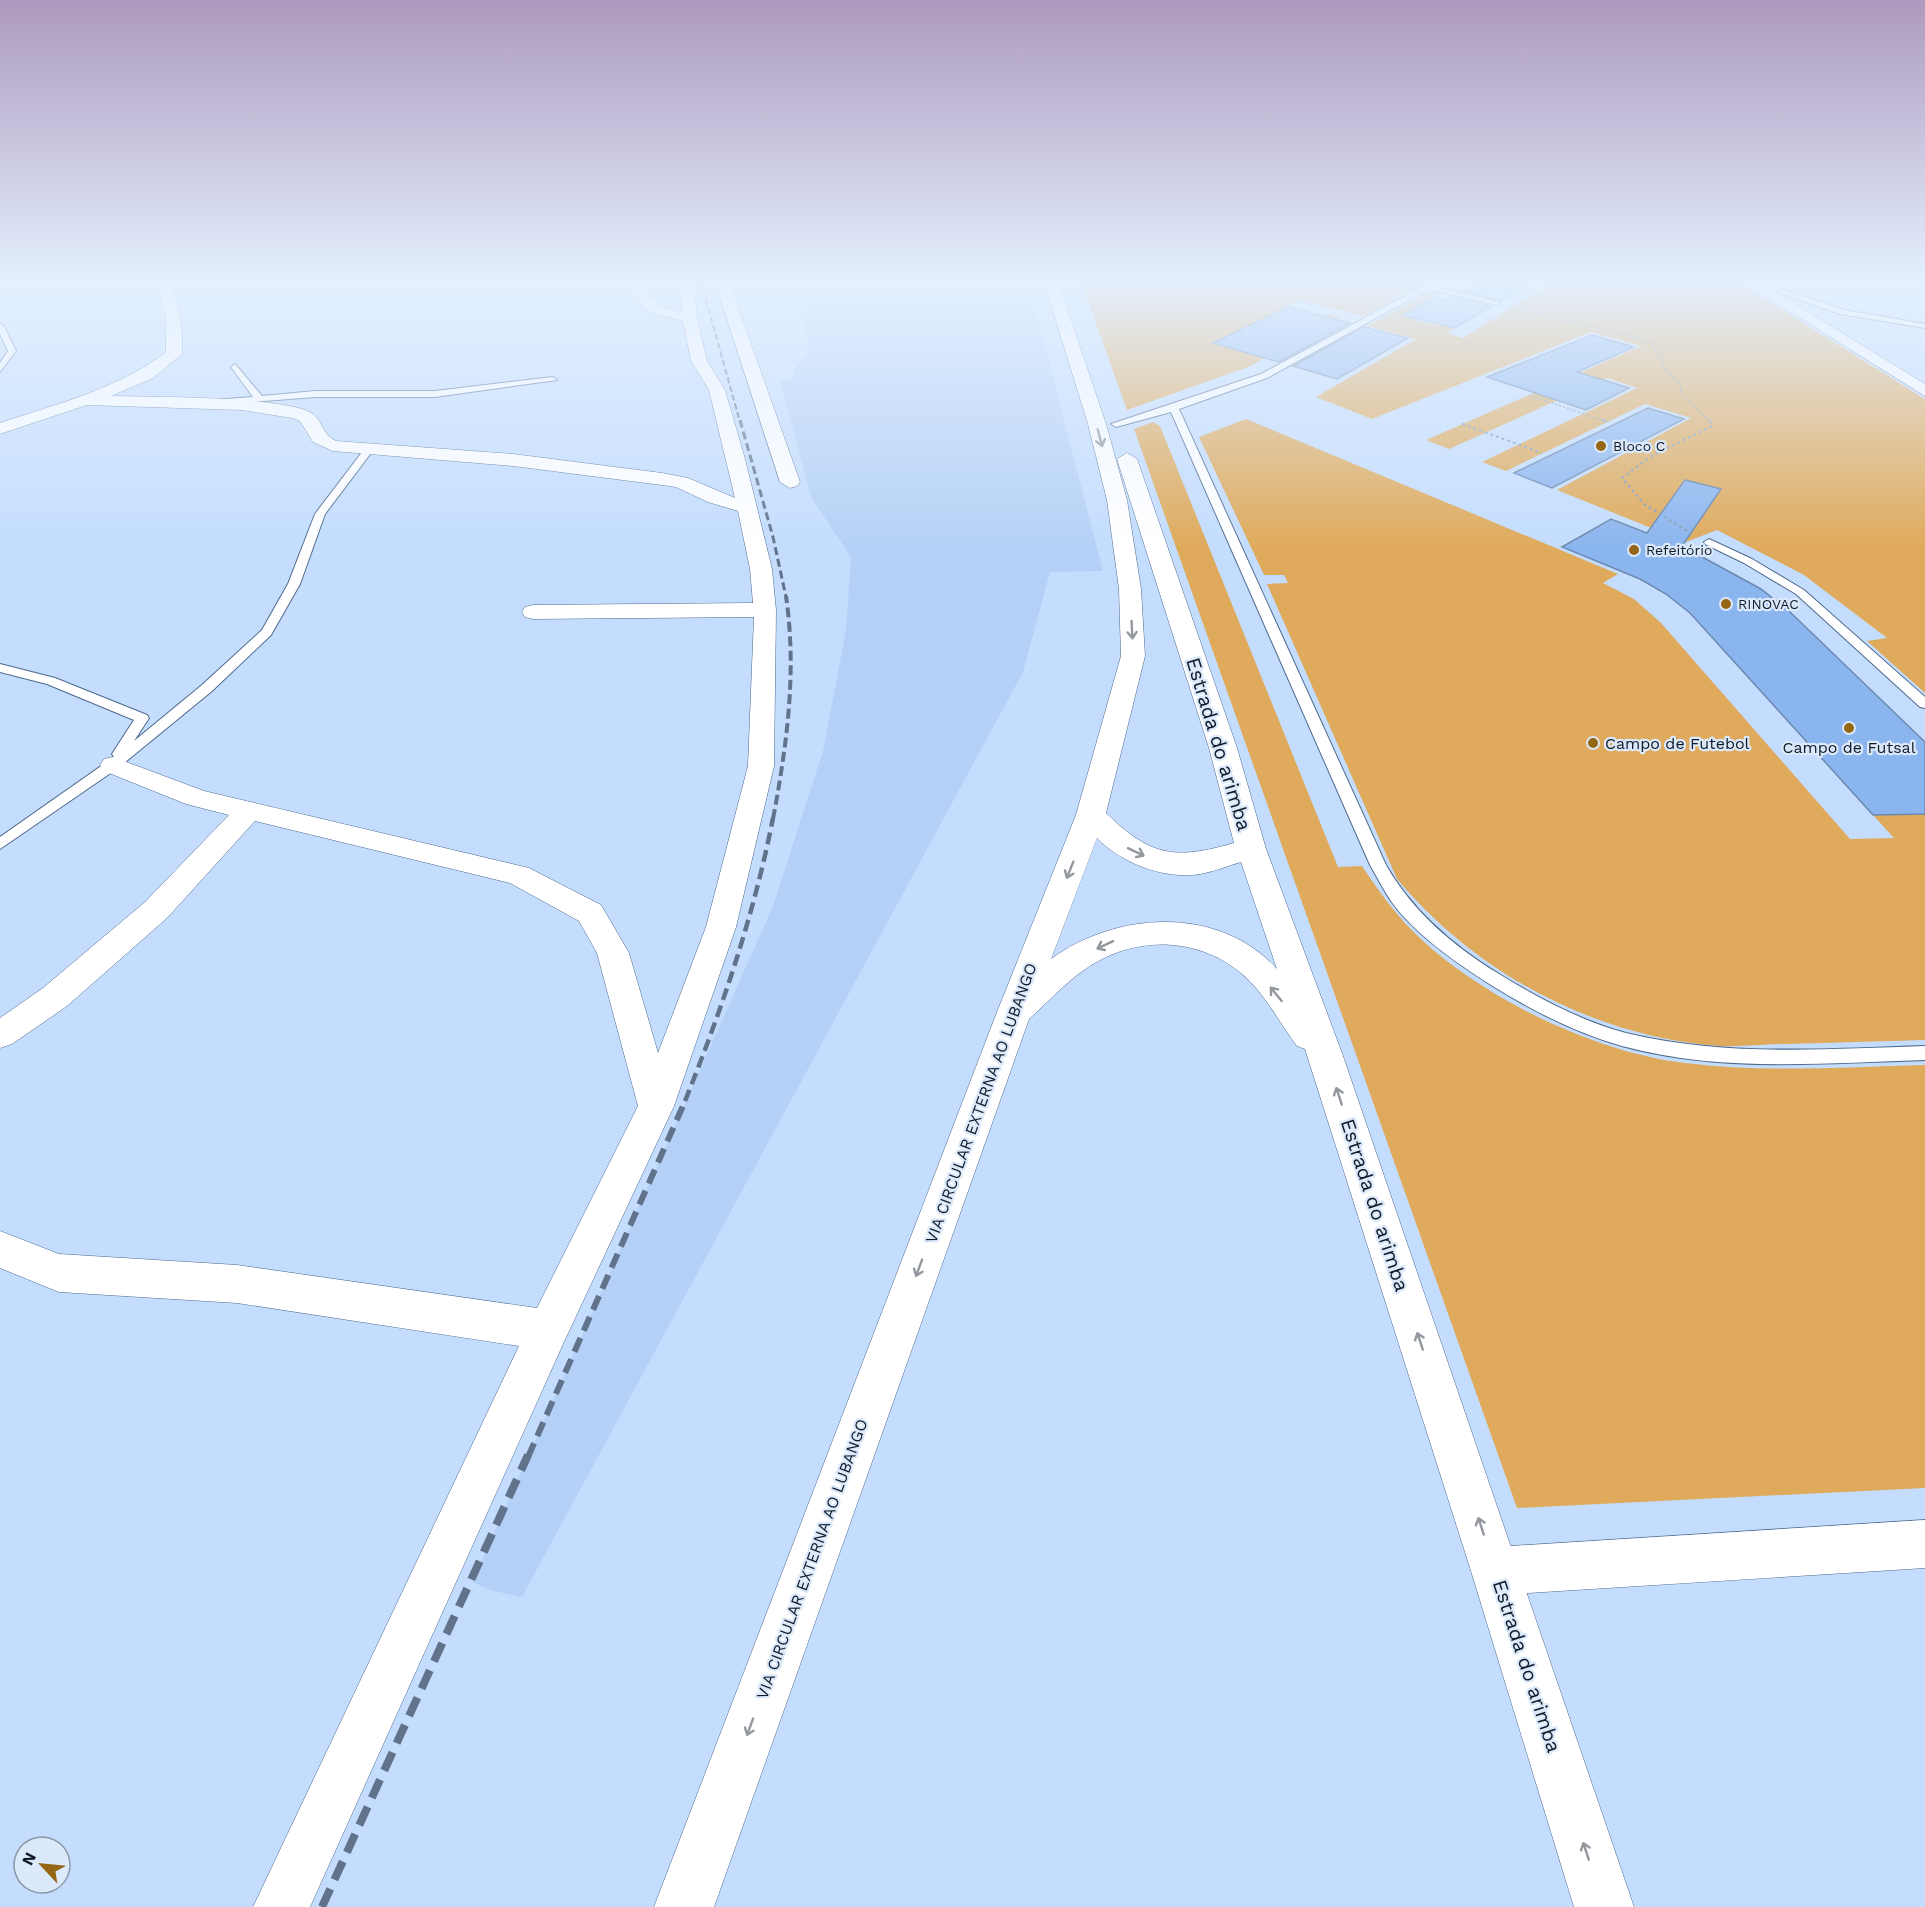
<svg xmlns="http://www.w3.org/2000/svg" width="1925" height="1907" font-family="'Work Sans',sans-serif">
<style>
.built{fill:#b4d0f6}
.green{fill:#dfaa5b}
.building{fill:#8bb5ee;stroke:#6c89af;stroke-width:1.5}
.lines{fill:none;stroke-linecap:round;stroke-linejoin:round}
.lane-casing{stroke:#4d698d;stroke-width:2}
.street-casing{stroke:#4d698d;stroke-width:1}
.secondary-casing{stroke:#4d698d;stroke-width:1}
.path-far1{stroke:#889cb7;stroke-width:1.5;stroke-dasharray:2 2;stroke-linecap:butt}
.path{stroke:#889cb7;stroke-width:2;stroke-dasharray:3 3;stroke-linecap:butt}
.lane{fill:#fff;fill-rule:evenodd}
.street{fill:#fff;fill-rule:evenodd}
.secondary{fill:#fff;fill-rule:evenodd}
.rail-far5{stroke:#61738a;stroke-width:2;stroke-dasharray:6 3;stroke-linecap:butt}
.rail-far4{stroke:#61738a;stroke-width:3;stroke-dasharray:8 4;stroke-linecap:butt}
.rail-far3{stroke:#61738a;stroke-width:4;stroke-dasharray:10 4.5;stroke-linecap:butt}
.rail-far2{stroke:#61738a;stroke-width:4.5;stroke-dasharray:12 6;stroke-linecap:butt}
.rail-far1{stroke:#61738a;stroke-width:6;stroke-dasharray:15 8;stroke-linecap:butt}
.rail{stroke:#61738a;stroke-width:8;stroke-dasharray:20 10;stroke-linecap:butt}
.oneway{stroke:#93989f}
.poi-dot{fill:#956715;stroke:#dce9fa;stroke-width:2}
.labels{text-anchor:middle;dominant-baseline:central;stroke-width:4.5;stroke-linejoin:round;paint-order:stroke}
.far-poi-label{font-size:14px;fill:#101b2a;stroke:#dce9fa;text-anchor:start}
.poi-label{font-size:16px;fill:#101b2a;stroke:#dce9fa;text-anchor:start}
.street-label{font-size:16px;fill:#101b2a;stroke:#dce9fa}
.near-street-label{font-size:20px;fill:#101b2a;stroke:#dce9fa}
</style>
<rect width="100%" height="100%" fill="#c4ddfe"/>
<polygon class="built" points="810,282 1028,282 1103,571 1050,572 1023,672 522,1597 490,1590 472,1582 773,906 823,751 846,630 851,557 811,497 780,380 793,379 794,370 810,352 803,326"/>
<g class="green">
<polygon points="1081,282 1428,282 1363,316 1301,300 1214,343 1251,354 1328,314 1341,318 1248,367 1127,410"/>
<polygon points="1553,282 1738,282 1925,399 1925,693 1867,641 1887,638 1804,575 1717,530 1686,542 1557,490 1691,418 1645,404 1506,471 1482,462 1637,388 1607,378 1449,449 1426,440 1641,346 1591,332 1372,419 1316,397 1416,339 1367,326 1429,292 1440,292 1424,303 1436,307 1413,320 1455,328 1447,333 1463,338"/>
<path d="M1246,419L1618,574L1603,583L1634,599L1661,623L1850,839L1894,838L1873,815L1925,814V1040C1879,1041 1834,1043 1788,1044C1766,1044 1742,1047 1720,1046C1595,1037 1477,974 1397,879L1267,584L1288,583L1284,575H1264L1199,437Z"/>
<path d="M1153,422L1160,426L1338,867L1362,866C1380,893 1398,918 1422,940C1487,1000 1597,1053 1685,1063C1765,1073 1845,1067 1925,1065V1488L1517,1508L1134,429Z"/>
</g>
<g class="building">
<polygon points="1480,282 1532,282 1501,301 1464,291"/>
<polygon points="1435,297 1449,300 1453,297 1492,306 1455,328 1402,315"/>
<polygon points="1288,307 1350,323 1279,362 1213,343"/>
<polygon points="1364,327 1408,338 1337,379 1293,366"/>
<polygon points="1592,335 1634,347 1577,372 1629,388 1586,410 1487,377"/>
<polygon points="1648,408 1684,419 1552,488 1514,473"/>
<polygon points="1685,480 1721,489 1682,546 1761,589 1789,611 1925,742 1925,814 1873,815 1690,613 1666,594 1640,579 1562,547 1611,519 1647,533"/>
</g>
<g class="lines">
<defs>
<g id="lane">
<path d="M1431,282H1439L1434,286L1501,303L1497,305L1429,289L1267,378L1179,409L1386,865C1413,912 1453,946 1499,974C1538,998 1581,1021 1626,1033C1725,1057 1825,1049 1925,1046V1060C1824,1063 1721,1073 1622,1046C1576,1033 1531,1010 1491,985C1458,964 1413,933 1391,901C1383,889 1377,877 1370,865L1171,412L1116,427L1111,424L1261,374Z"/>
<polygon points="1760,282 1844,310 1925,324 1925,328 1840,314 1751,283"/>
<polygon points="0,324 4,326 16,351 0,372 0,363 8,351 0,334"/>
<polygon points="235,364 262,396 315,391 435,391 553,377 557,380 435,397 315,397 210,405 210,401 213,400 253,397 231,367"/>
<polygon points="366,447 374,449 325,514 300,584 271,635 212,691 118,768 0,849 0,837 114,757 112,754 134,720 47,684 0,672 0,664 55,678 147,715 149,718 134,741 202,685 262,630 288,584 315,514"/>
<polygon points="1709,539 1752,559 1804,590 1925,697 1925,708 1920,707 1796,594 1744,563 1705,544 1704,542"/>
</g>
<g id="street">
<path d="M155,282H169C180,306 183,328 182,354L153,378L111,396C147,397 289,396 313,414C323,422 321,433 336,441L513,454L662,473L688,478L735,498L709,390L691,361L683,321L650,312L618,282H633L660,306L682,312L680,282H694L697,318L707,361L725,390L745,459L772,569L776,610L774,766L736,927L674,1106L563,1344L310,1907H253L519,1346L237,1303L59,1292L0,1268V1231L59,1254L237,1265L537,1308L638,1106L597,953L579,921L510,883L255,821L167,918L67,1006L12,1044L0,1048V1018L43,988L145,902L229,815L186,804L104,771L100,765L104,759L113,757L204,791L529,868L601,905L629,953L658,1053L706,927L748,766L754,617L533,619L525,617L522,612L525,607L533,605L753,603L750,569L738,511L708,502L676,487L662,485L513,466L333,451L313,442L300,421L292,418L242,410L87,405L0,434V423C57,404 118,389 166,352V317Z"/>
<polygon points="715,282 729,282 800,482 797,486 790,488 780,482"/>
<polygon points="1743,282 1760,282 1925,384 1925,396"/>
<polygon points="1925,1520 1925,1568 1496,1595 1479,1588 1472,1571 1479,1554 1496,1547"/>
</g>
<path id="secondary" d="M1044,282H1058L1106,424L1127,500L1141,589L1145,656L1106,813C1151,857 1175,860 1234,843L1209,748L1117,459L1127,453L1137,459L1237,748L1266,849L1343,1056L1634,1907H1574L1471,1571L1305,1049L1297,1046C1279,1022 1264,992 1241,973C1195,935 1131,936 1084,970C1064,984 1047,1003 1029,1019L714,1907H654L997,1012L1076,815L1121,656L1119,589L1107,500L1088,424ZM1097,838C1121,863 1165,880 1200,874C1213,872 1227,866 1241,862L1277,969C1219,905 1117,911 1051,959Z"/>
</defs>
<use href="#lane" class="lane-casing"/>
<use href="#street" class="street-casing"/>
<use href="#secondary" class="secondary-casing"/>
<g class="path-far1">
<polyline points="1516,308 1637,338 1653,345 1666,371 1679,383 1682,394 1710,422"/>
<polyline points="1529,395 1607,422"/>
</g>
<g class="path">
<polyline points="1602,420 1608,422"/>
<polyline points="1462,424 1542,453"/>
<polyline points="1692,534 1644,504 1622,478 1653,455 1712,426 1710,420"/>
</g>
<use href="#lane" class="lane"/>
<use href="#street" class="street"/>
<use href="#secondary" class="secondary"/>
<polyline class="rail-far5" points="701,282 740,422"/>
<polyline class="rail-far4" points="740,420 773,537 786,597"/>
<path class="rail-far3" d="M773,819C787,744 797,672 786,596"/>
<path class="rail-far2" d="M685,1101C722,1009 754,915 773,818"/>
<polyline class="rail-far1" points="528,1457 686,1099"/>
<polyline class="rail" points="322,1907 528,1455"/>
</g>
<defs><path id="oneway-shaft" d="M-6 0H5M1.5-3L5.5 0L1.5 3" fill="none" stroke-width="1.6" stroke-linecap="round" stroke-linejoin="round" transform="scale(1.5)"/></defs>
<g class="oneway">
<use href="#oneway-shaft" transform="translate(1100 438) rotate(75)"/>
<use href="#oneway-shaft" transform="translate(1132 630) rotate(87)"/>
<use href="#oneway-shaft" transform="translate(1136 852) rotate(25)"/>
<use href="#oneway-shaft" transform="translate(1070 870) rotate(112)"/>
<use href="#oneway-shaft" transform="translate(1105 945) rotate(155)"/>
<use href="#oneway-shaft" transform="translate(1276 994) rotate(-129)"/>
<use href="#oneway-shaft" transform="translate(1339 1096) rotate(-108)"/>
<use href="#oneway-shaft" transform="translate(919 1268) rotate(110)"/>
<use href="#oneway-shaft" transform="translate(1420 1341) rotate(-108)"/>
<use href="#oneway-shaft" transform="translate(1481 1526) rotate(-108)"/>
<use href="#oneway-shaft" transform="translate(750 1727) rotate(110)"/>
<use href="#oneway-shaft" transform="translate(1586 1851) rotate(-108)"/>
</g>
<linearGradient id="sky" x2="0" y2="1"><stop stop-color="#ad9abe"/><stop offset="0.51" stop-color="#e4f0ff"/><stop offset="1" stop-color="#e4f0ff" stop-opacity="0"/></linearGradient>
<rect width="1925" height="549" fill="url(#sky)"/>
<g class="poi-dot">
<circle cx="1601" cy="446" r="6"/>
<circle cx="1634" cy="550" r="6"/>
<circle cx="1726" cy="604" r="6"/>
<circle cx="1849" cy="728" r="6"/>
<circle cx="1593" cy="743" r="6"/>
</g>
<g class="labels">
<g class="far-poi-label">
<text x="1613" y="446">Bloco C</text>
<text x="1646" y="550">Refeitório</text>
<text x="1738" y="604">RINOVAC</text>
</g>
<g class="poi-label">
<text x="1605" y="743">Campo de Futebol</text>
<text x="1849" y="747" text-anchor="middle">Campo de Futsal</text>
</g>
<g class="street-label">
<text transform="translate(981 1103) rotate(-70)">VIA CIRCULAR EXTERNA AO LUBANGO</text>
<text transform="translate(812 1559) rotate(-70)">VIA CIRCULAR EXTERNA AO LUBANGO</text>
</g>
<g class="near-street-label">
<text transform="translate(1219 744) rotate(73)">Estrada do arimba</text>
<text transform="translate(1375 1205) rotate(72)">Estrada do arimba</text>
<text transform="translate(1527 1666) rotate(72)">Estrada do arimba</text>
</g>
</g>
<g transform="translate(42 1865) rotate(296)"><circle r="28" fill="#dce9fa" stroke="#8a97a7" stroke-width="1.5"/>
<path d="M0-4.5L10 22L0 15L-10 22Z" fill="#956715"/>
<text y="-9" font-size="16" font-weight="bold" text-anchor="middle" fill="#101b2a">N</text>
</g>
</svg>
